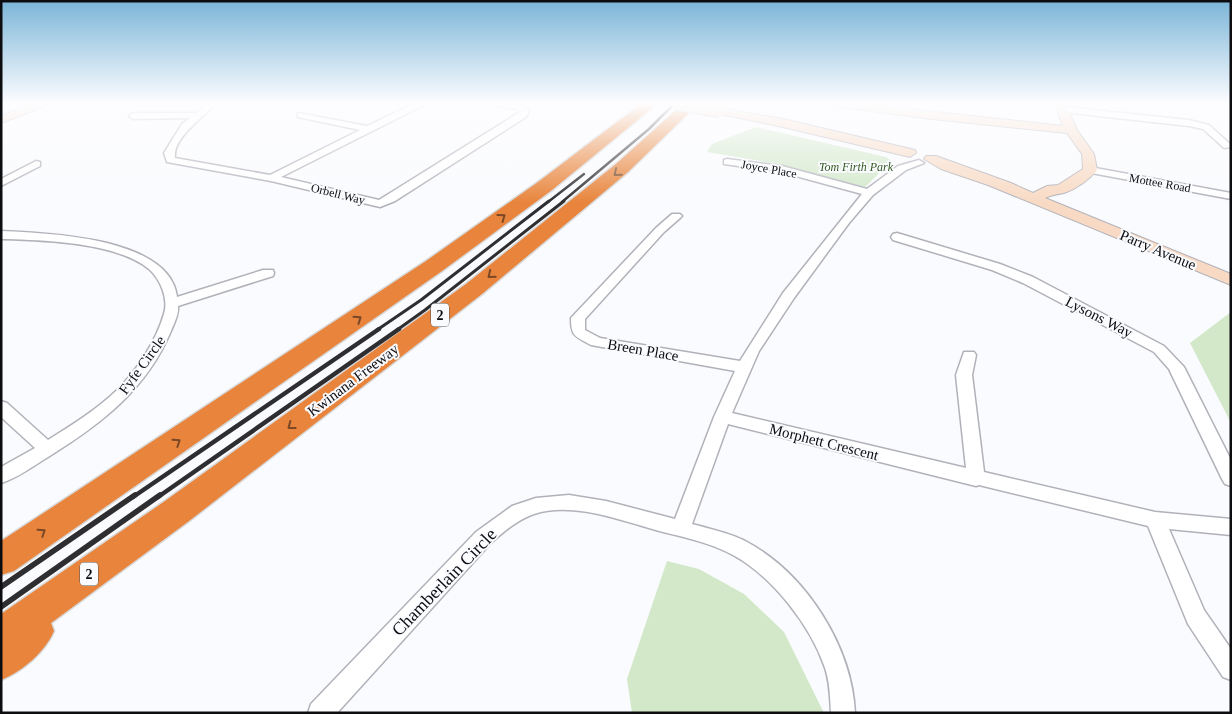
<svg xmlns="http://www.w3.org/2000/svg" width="1232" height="714" font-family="Georgia,serif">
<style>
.green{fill:#d2e8c9}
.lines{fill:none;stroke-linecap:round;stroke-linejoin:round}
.street-casing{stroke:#b1b1ba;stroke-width:3}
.secondary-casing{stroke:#b1b1ba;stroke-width:2}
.highway-casing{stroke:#d8d8d9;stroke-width:3}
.street{fill:#fff;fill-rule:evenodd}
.secondary{fill:#f8dac4;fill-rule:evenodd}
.highway{fill:#e8843b;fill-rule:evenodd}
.rail-far3{stroke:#2e2e31;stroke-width:2.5}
.rail-far2{stroke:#2e2e31;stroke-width:3}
.rail-far1{stroke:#2e2e31;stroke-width:4.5}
.rail{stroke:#2e2e31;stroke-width:5.5}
.secondary-bridge-casing{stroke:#b1b1ba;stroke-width:14;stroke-linecap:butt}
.secondary-bridge{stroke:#f8dac4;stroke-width:12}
.oneway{stroke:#7a4826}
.labels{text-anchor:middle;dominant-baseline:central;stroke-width:4;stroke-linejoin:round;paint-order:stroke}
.far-park-label{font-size:12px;font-style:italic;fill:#325920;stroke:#fafbfe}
.far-street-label{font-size:12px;fill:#0d0d10;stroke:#fafbfe}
.shield{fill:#fafbfe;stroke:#545457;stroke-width:1}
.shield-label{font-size:14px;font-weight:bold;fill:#0d0d10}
.street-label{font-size:15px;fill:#0d0d10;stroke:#fafbfe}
.near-street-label{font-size:18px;fill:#0d0d10;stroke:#fafbfe}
</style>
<rect width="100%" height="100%" fill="#fafbfe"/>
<g class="green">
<polygon points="756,127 886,157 892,161 865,187 779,164 707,152 712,144"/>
<polygon points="1231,312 1231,423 1190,343"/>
<polygon points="667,561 699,569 744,594 784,632 824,713 632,713 627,679"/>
</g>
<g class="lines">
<defs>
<g id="street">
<path d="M206,104H215C204,117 172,138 175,158L270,175L360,130L298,117V113L367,126L413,104H423L422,106L281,177L379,200L520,112L517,109L496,106L495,104H519L529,111L526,117L395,201L380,207L271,181L167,162L164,153L182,124L190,118L133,119L129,116L133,113H196Z"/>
<polygon points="1065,107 1189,120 1209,125 1230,144 1231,147 1224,148 1203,129 1189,126 1062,112 1061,110"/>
<path d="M727,159L782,166L867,189L898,166L919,160L924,163L906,170L873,195L849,223L794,298L759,351L732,413L966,468L956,375L964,352H974L976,355L972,375L984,472L1155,512L1231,519V535L1169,529L1204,610L1231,649V680L1223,677L1188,624L1148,526L979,485L976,486L728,424L692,524C710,529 730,533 747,542C806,574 852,646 855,713H831C830,697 830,682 825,668C811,626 772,576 733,555C708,541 676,536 649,528C614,518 570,502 534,514C517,520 503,532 490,544L337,713H308L311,704L476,532L512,506L536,498L569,495L606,501L675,519L714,417L735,371L591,345C575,336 571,337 571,318L656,228L672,214H680L682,216L680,218L664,232L585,319V330L600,338L740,361L783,293L862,194L781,172L724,164V160Z"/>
<polygon points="36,161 40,162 40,166 1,186 1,179"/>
<polygon points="1090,167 1231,193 1231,199 1086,172 1086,168"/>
<path d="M1,231C47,233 170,237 177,297L263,270H273L274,273L273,276L178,306C179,315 174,323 171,331C146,390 101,424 48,457C33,466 18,478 1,483V467L35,448L1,417V401L7,403L48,440C72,425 96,410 116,391C137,371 156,341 164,314C169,298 160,279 149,269C116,242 42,240 1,239Z"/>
<polygon points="897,233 1000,264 1033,277 1164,346 1184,367 1231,460 1231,486 1225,484 1222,479 1169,369 1154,352 1023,283 992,270 893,240 891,237 893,234"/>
</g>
<g id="secondary">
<polygon points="32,104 47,104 45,106 1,123 1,116"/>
<path d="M834,104H862L1063,126L1055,104H1066L1077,130L1094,154L1097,170C1089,180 1076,189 1064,193C1057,194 1052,195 1045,198L1231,274V285L988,185L941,169L924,159L926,156H936L1011,183L1033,193L1047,186L1058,185L1083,169L1082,154L1067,133L932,119L840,107Z"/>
<polygon points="719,108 783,119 915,150 916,153 910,157 783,127 715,113 713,111 715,109"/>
</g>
<g id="highway">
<polygon points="641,104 657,104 552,190 442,271 14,571 1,575 1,541 426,261 538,182"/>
<path d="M683,104H698L628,172L482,294L189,521L51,623L54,631C45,652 23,671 1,680V614L165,501L466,284L616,164Z"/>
</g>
</defs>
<use href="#street" class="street-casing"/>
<use href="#secondary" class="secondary-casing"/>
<use href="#highway" class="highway-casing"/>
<use href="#street" class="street"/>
<use href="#secondary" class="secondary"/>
<use href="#highway" class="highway"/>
<g class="rail-far3">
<polyline points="548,202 584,174"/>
<polyline points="562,202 649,129 674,104"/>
</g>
<g class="rail-far2">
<polyline points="377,330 421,300 549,201"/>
<polyline points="397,330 425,310 564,201"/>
</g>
<g class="rail-far1">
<polyline points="133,497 379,329"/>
<polyline points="158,497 399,329"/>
</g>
<g class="rail">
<polyline points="1,587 135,495"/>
<polyline points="1,607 160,495"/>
</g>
<defs>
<polyline id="secondary-bridge" points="678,104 719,111"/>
</defs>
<use href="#secondary-bridge" class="secondary-bridge-casing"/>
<use href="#secondary-bridge" class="secondary-bridge"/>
</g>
<defs><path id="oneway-chevron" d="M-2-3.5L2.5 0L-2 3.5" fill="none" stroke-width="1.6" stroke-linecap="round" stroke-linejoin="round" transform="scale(1.25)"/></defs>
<g class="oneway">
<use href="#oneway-chevron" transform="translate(617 173) rotate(140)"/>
<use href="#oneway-chevron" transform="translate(502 217) rotate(-36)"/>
<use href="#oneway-chevron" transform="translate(491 275) rotate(141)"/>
<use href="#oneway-chevron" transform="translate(358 319) rotate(-35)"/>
<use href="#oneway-chevron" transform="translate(291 426) rotate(143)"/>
<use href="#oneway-chevron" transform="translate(177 442) rotate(-34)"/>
<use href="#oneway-chevron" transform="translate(42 532) rotate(-34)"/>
</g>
<linearGradient id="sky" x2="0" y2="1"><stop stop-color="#7bb5d8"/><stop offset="0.51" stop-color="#fdfdff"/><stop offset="1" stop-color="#fdfdff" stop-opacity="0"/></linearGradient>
<rect width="1232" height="203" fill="url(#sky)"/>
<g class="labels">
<g class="far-park-label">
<text x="856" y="167">Tom Firth Park</text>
</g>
<g class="far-street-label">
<text transform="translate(769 169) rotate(10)">Joyce Place</text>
<text transform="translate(1160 183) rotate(10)">Mottee Road</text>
<text transform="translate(338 194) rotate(14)">Orbell Way</text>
</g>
<g class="shield">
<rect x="431" y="303.5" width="18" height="23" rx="4"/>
<rect x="80" y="562.5" width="18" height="23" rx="4"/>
</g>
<g class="shield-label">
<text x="440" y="315">2</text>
<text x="89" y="574">2</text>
</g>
<g class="street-label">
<text transform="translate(1158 250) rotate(23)">Parry Avenue</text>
<text transform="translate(1099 317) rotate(27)">Lysons Way</text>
<text transform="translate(643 350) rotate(10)">Breen Place</text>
<text transform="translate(142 365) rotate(-54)">Fyfe Circle</text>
<text transform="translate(353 380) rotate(-37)">Kwinana Freeway</text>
<text transform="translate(824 442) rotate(14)">Morphett Crescent</text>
</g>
<g class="near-street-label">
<text transform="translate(444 582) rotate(-46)">Chamberlain Circle</text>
</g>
</g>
<rect width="1232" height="714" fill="none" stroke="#0d0d10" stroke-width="5"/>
</svg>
